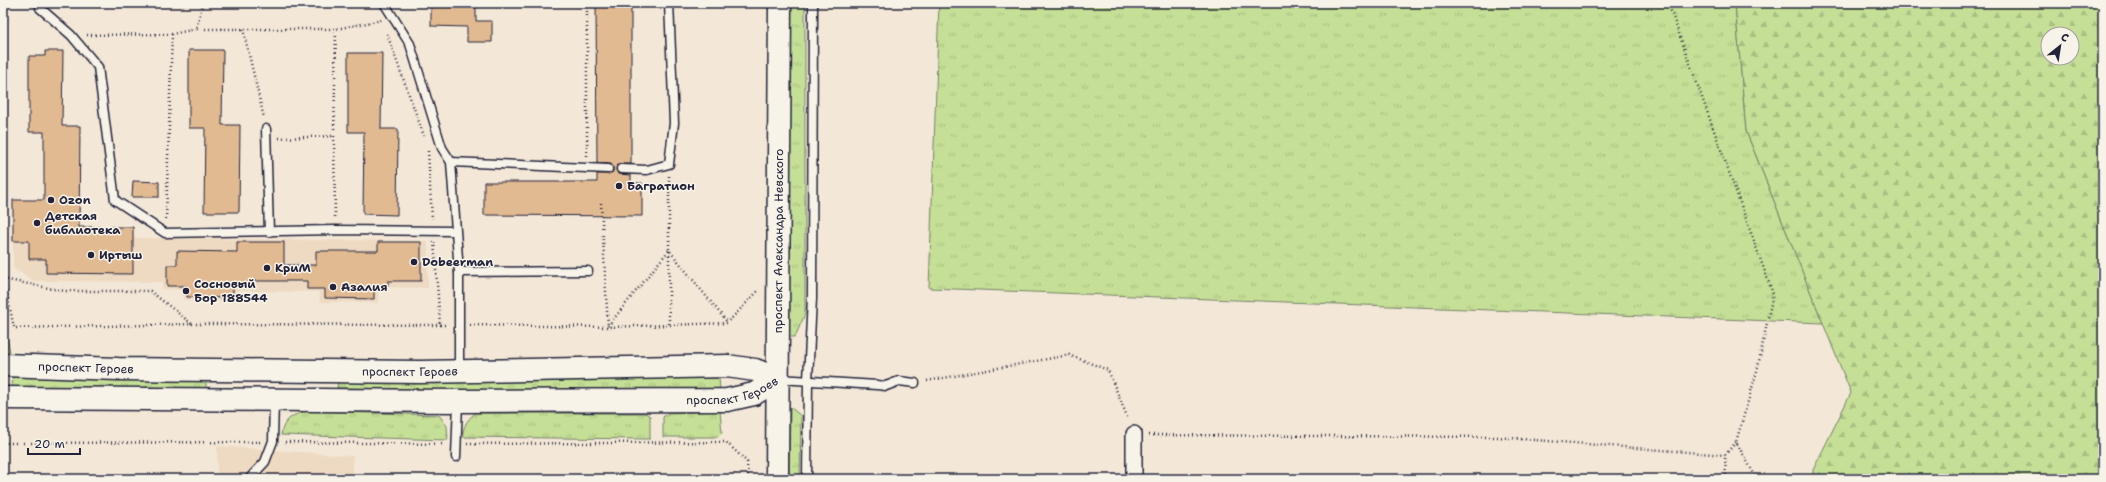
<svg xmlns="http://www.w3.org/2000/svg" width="2106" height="482" font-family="'Shantell Sans',sans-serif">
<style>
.built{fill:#eedac2}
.grass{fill:url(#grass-tufts);stroke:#748068}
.forest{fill:url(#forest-firs);stroke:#748068;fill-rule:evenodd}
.building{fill:#e2ba92;stroke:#22223b}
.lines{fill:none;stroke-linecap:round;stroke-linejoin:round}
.lane-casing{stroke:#22223b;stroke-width:11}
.street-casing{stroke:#22223b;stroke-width:18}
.secondary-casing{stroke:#22223b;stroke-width:25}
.path{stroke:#22223b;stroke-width:2.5;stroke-dasharray:1 3;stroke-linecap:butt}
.lane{stroke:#f7f3e8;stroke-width:8}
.street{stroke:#f7f3e8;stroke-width:15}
.secondary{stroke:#f7f3e8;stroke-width:22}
.poi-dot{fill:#22223b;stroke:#f7f3e8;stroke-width:1.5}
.labels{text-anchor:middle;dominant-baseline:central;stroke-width:3;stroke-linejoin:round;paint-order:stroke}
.poi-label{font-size:12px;font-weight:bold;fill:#22223b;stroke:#f7f3e8;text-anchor:start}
.street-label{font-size:12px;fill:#22223b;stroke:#f7f3e8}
</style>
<defs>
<pattern id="grass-tufts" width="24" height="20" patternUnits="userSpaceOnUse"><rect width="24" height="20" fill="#c5df96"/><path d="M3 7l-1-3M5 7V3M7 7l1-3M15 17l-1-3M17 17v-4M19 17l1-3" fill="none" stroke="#a9bf82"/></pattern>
<pattern id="forest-firs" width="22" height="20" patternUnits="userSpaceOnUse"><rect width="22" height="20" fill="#c5df96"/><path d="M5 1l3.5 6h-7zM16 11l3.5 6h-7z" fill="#a9bf82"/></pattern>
</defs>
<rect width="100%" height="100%" fill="#f3e8d7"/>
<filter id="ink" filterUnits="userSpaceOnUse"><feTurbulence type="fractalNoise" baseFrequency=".025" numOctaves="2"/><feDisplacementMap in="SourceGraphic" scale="8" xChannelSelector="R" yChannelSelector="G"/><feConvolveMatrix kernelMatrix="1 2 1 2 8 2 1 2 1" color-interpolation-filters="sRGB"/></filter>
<g filter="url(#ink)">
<g class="built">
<polygon points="13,200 44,200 44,210 75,227 133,227 134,238 428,241 428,288 378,287 378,303 320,302 319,292 236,291 236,301 183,300 183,290 162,289 162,282 34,281 13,268"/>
<polygon points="217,446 353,456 353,479 217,479"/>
</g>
<g class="grass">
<polygon points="791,3 805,3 805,314 795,337 789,337"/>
<polygon points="939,3 1735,3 1746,131 1823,323 929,288"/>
<polygon points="3,318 10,352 3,352"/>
<polygon points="13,376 206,378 206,388 12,387"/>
<polygon points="719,378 720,389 459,390 337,388 338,380"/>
<polygon points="790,407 801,416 800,479 789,479"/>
<path d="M306,411L439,415L447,426L448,440L281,435C283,420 292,415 306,411Z"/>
<polygon points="720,411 722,433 718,437 663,437 663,417 668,413"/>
<path d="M475,413H645L650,416V439L462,437C464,426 466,421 475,413Z"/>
</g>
<path class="forest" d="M1735,3H2103V479H1813V470L1851,393L1746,131ZM2048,34H2072V58H2048Z"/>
<g class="building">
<polygon points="431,3 476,3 476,21 492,21 492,42 467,42 467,27 431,26"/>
<polygon points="596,3 631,3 631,164 619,164 616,169 618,174 631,175 631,183 642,183 642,216 484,215 484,182 597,182 597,174 608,174 613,172 613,167 611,164 597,163"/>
<polygon points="189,50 223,50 222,125 240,125 239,212 204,212 205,128 189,128"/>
<polygon points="45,51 63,51 62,126 80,126 79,227 133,227 133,274 46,273 46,259 29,259 29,241 13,241 13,200 44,200 44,132 29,132 29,56 45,56"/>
<polygon points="348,53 382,53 381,129 398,129 397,215 363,214 364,132 348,132"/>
<polygon points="133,181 159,182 159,197 132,197"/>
<polygon points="237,242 284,242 284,265 316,265 316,251 378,251 378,242 421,242 421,281 388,281 388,285 374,285 374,299 325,298 325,289 307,289 307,281 249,281 249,285 233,285 233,298 187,297 187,286 167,286 167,265 177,265 177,251 237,252"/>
</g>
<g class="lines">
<defs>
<g id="lane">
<polyline points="40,3 40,8 71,35 98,67 115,200 165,233 336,230 454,231"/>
<polyline points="384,3 410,44 442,148 451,162 459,272 459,371"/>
<polyline points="266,129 269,232"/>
<polyline points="451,162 608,169"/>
<polyline points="621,169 647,170 669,164 674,123 669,3"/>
<polyline points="459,272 588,271"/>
<polyline points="779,379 877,385 886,386 899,381 915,383"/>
<polyline points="456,457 458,402"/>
<polyline points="249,479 265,462 273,441 274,400"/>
<polyline points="807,479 808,380 812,298 813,3"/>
</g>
<polyline id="street" points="1134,434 1134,479"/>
<g id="secondary">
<path id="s1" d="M3,365L118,369L420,372L727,366L755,370L778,379"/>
<path id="s2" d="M3,398L458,401L727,400L754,394L778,379"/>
<path id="s3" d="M777,479L780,3"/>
</g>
</defs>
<use href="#lane" class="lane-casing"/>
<use href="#street" class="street-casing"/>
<use href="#secondary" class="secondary-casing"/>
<g class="path">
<polyline points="203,3 196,29 336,29 382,20"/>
<polyline points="587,3 587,156"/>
<polyline points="1668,3 1773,294 1757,371 1736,442 1757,479"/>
<polyline points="243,29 264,118"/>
<polyline points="387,34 424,136"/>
<polyline points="87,35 172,34 196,29"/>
<polyline points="279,138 334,136"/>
<polyline points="428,151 432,219"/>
<polyline points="669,176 669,250 727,322"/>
<polyline points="601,203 608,327"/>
<polyline points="335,217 334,136 336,29"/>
<polyline points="166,219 172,34"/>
<polyline points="434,242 440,324"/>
<polyline points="669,251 669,324"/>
<polyline points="3,279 64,291 150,291 192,324"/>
<polyline points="4,279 14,328 192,324 447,325"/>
<polyline points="470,325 608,327 727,323 758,291"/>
<polyline points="608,326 669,250"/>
<polyline points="927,381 1069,355 1108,370 1128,419"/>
<polyline points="1149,435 1497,437 1725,455"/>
<polyline points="285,442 444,444"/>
<polyline points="3,443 260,442"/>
<polyline points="467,444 726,442 747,462 748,479"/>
<polyline points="3,472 6,479"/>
<polyline points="1726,479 1725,455 1736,442"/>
</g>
<use href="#lane" class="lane"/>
<use href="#street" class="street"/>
<use href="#secondary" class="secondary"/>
</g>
</g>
<g class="poi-dot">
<circle cx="619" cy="186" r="4"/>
<circle cx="51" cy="200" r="4"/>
<circle cx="37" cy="223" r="4"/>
<circle cx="91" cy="255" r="4"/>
<circle cx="414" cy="262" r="4"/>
<circle cx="267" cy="268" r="4"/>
<circle cx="333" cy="287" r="4"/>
<circle cx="186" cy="291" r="4"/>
</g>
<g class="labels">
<g class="poi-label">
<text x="627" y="186">Багратион</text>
<text x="59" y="200">Ozon</text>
<text x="45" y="216">Детская<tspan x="45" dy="14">библиотека</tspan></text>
<text x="99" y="255">Иртыш</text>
<text x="422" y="262">Dobeerman</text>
<text x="275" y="268">КриМ</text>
<text x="194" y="284">Сосновый<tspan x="194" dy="14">Бор 188544</tspan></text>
<text x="341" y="287">Азалия</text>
</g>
<g class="street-label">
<text stroke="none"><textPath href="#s3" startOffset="238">проспект Александра Невского</textPath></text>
<text stroke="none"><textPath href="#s1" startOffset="83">проспект Героев</textPath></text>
<text stroke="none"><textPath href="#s1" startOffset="407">проспект Героев</textPath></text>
<text stroke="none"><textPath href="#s2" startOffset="731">проспект Героев</textPath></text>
</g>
</g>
<rect width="2106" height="482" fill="none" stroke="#f7f3e8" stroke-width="16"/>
<rect x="8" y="8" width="2090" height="466" fill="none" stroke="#22223b" stroke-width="1.5" filter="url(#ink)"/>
<g transform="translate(2060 46) rotate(30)"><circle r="19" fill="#f7f3e8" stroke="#a29fa3"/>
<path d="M0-3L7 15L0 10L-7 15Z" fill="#22223b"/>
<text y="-6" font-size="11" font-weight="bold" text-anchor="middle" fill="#22223b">С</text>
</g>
<path d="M28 448v6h52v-6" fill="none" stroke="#22223b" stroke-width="2"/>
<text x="34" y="448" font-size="12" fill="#22223b" stroke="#f7f3e8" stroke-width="3" paint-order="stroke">20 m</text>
</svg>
